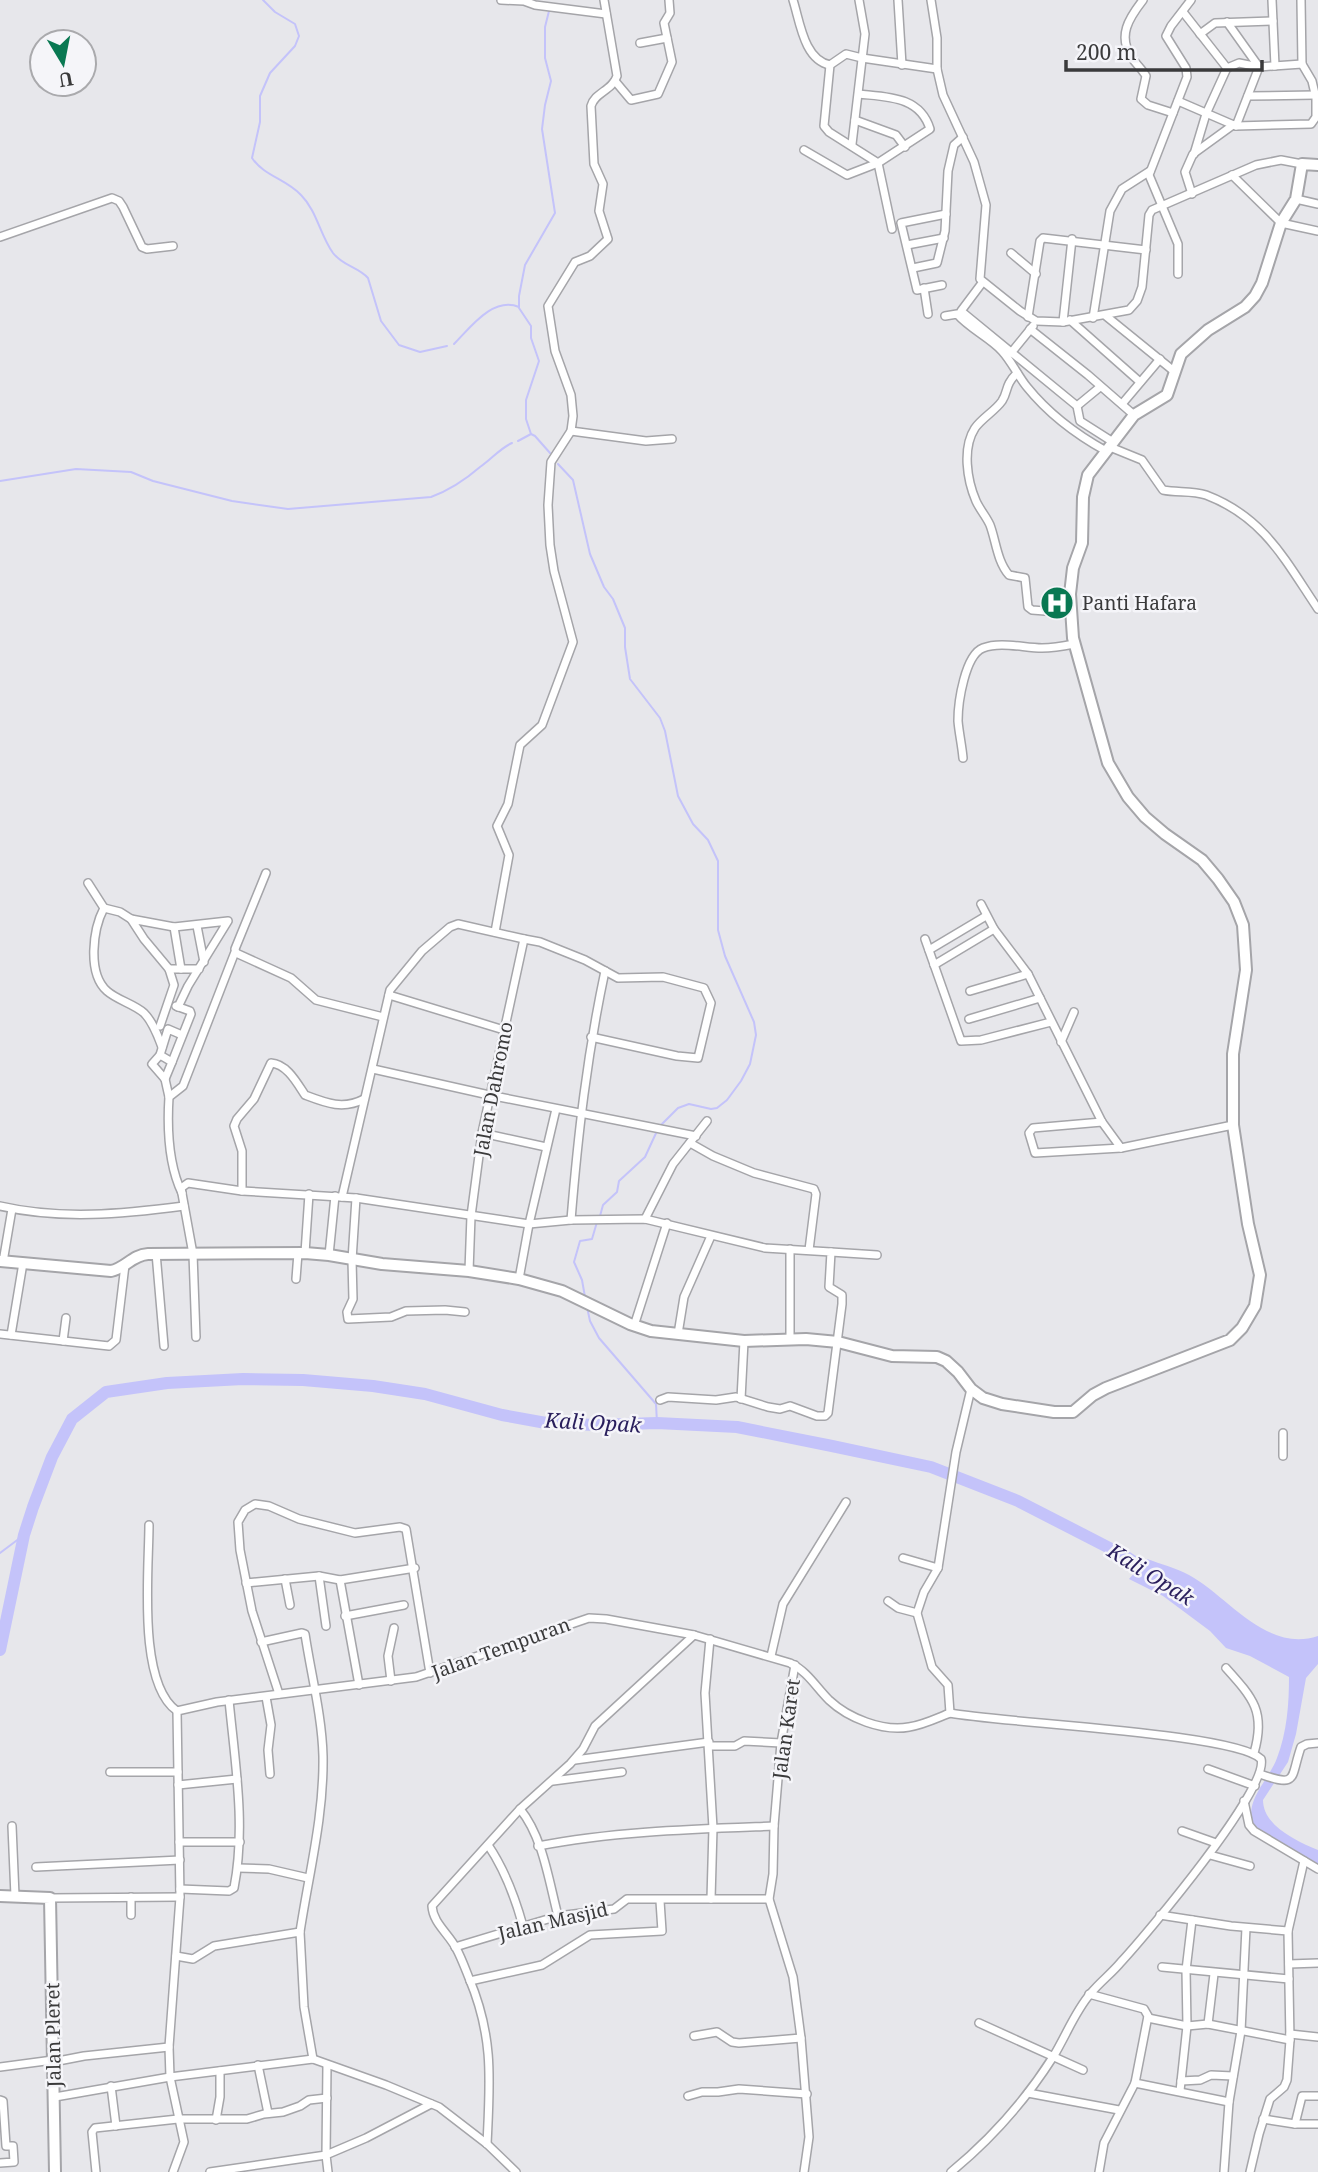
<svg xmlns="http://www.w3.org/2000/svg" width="1318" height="2172" font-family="'Noto Serif',serif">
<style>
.water{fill:#c4c3fa}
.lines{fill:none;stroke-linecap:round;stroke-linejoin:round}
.stream{stroke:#c4c3fa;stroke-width:2}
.river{stroke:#c4c3fa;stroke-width:12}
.street-casing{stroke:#a5a5a9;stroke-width:10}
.secondary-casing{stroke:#a5a5a9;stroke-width:14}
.street{stroke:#fff;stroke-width:7}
.secondary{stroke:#fff;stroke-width:10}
.labels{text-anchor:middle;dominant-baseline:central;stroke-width:5;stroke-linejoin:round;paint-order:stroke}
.poi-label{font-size:19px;fill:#3a3a3b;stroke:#f5f5f9;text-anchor:start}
.street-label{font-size:19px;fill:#3a3a3b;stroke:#f5f5f9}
.water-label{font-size:21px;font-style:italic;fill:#291e5c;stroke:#f5f5f9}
</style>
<rect width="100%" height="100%" fill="#e7e7eb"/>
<path class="water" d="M1147,1559C1161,1564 1176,1568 1189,1575C1229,1597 1266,1653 1318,1636V1664L1306,1678L1296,1734L1288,1762L1263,1800C1263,1826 1297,1841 1318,1850V1866L1253,1827C1244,1799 1268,1782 1277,1758C1287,1732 1289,1704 1289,1677L1250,1656L1226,1648L1210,1631L1163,1596L1129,1579Z"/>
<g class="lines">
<g class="stream">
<path d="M263,0L275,12L295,24L299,36L295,46L270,73L260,96V122L252,158C264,176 286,179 301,195C317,211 320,235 333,253C343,266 358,267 368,278L381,321L399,345L420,352L447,346"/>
<path d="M454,344C470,328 493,296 519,307"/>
<polyline points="531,434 526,419 526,400 539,361 531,338 531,326 519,308 519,296 525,265 555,213 542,129 545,105 551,81 545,58 545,27 549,11"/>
<polyline points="518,441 531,434 535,436 550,453"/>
<polyline points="558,464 573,480 590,554 604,587 613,599 625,628 625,647 630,679 660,718 665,731 678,796 693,824 708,840 718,861 718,930 725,956 754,1022 756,1035 750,1064 741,1081 727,1100 717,1108 711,1109 689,1104 678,1108 661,1125"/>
<path d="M0,481L76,469L131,472L153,481L232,501L288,509L431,497C450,490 465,480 480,467C492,459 499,449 512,443"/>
<polyline points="600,1216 603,1205 617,1192 619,1181 645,1157 657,1131"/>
<polyline points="585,1297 582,1280 574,1262 580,1241 592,1239 597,1222"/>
<polyline points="587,1307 590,1321 599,1338 656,1404 657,1423"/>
<polyline points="0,1553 24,1535"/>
</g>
<polyline class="river" points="0,1650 24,1535 33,1507 52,1457 72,1419 106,1392 167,1383 243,1379 303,1380 373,1386 425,1394 502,1415 546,1423 596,1425 657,1423 737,1427 832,1446 931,1467 1018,1501 1125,1556 1153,1574"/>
<defs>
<g id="street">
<polyline points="501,0 524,1 535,5 606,14"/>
<path d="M793,0C800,22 804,60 830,65"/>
<polyline points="898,0 902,65"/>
<polyline points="931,0 937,38 937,69 943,95 974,162 986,205 980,279 1020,311 1036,321 1063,322 1129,310 1137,301 1142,287 1149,215 1152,210 1256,165 1281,160 1302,164"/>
<path d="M1143,0C1129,18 1117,36 1132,58C1136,64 1142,69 1146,76L1141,99L1148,105L1173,113"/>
<polyline points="1272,0 1275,66"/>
<polyline points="1183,12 1227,68"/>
<polyline points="1227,22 1259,67"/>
<polyline points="1200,34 1215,23 1273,21"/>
<polyline points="640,43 667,38"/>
<polyline points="615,81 631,100 658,94 672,62 664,23 670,13 669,0"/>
<polyline points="1248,96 1315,95"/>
<polyline points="1178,101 1236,126 1311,124 1316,117 1316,98 1312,81 1302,64 1301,0"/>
<polyline points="855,120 896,135 905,147"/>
<polyline points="1236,126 1259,67"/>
<polyline points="852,144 865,34 859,0"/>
<path d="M804,150L847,175L878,163L930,129C920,96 887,97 859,94"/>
<polyline points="1194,154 1206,114 1227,68 1239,63 1259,67 1302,64"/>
<polyline points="1232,175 1281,223 1318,231"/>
<polyline points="1192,194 1185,172 1193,154 1233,125"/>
<polyline points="1296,199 1318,204"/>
<polyline points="892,229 878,163 829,132 824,126 830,65 846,54 862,58 937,69"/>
<polyline points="0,237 112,198 119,201 123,207 142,247 147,249 173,246"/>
<polyline points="907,245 944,238"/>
<polyline points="1011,253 1036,274"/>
<polyline points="913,268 937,263 945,231 948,171 954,145 963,137"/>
<polyline points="1178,274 1178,244 1149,175 1187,77 1186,68 1166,36 1171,26 1191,0"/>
<polyline points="982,283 961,311 1077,406 1080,421 1113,442"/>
<polyline points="942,285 917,290 901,223 946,214"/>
<polyline points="924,288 928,314"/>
<path d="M945,316L957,314C970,329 989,337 1002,351C1012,362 1018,376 1027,387C1048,413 1077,435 1106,451"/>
<polyline points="1106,316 1175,372"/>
<polyline points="1028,317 1040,241 1043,238 1146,250"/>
<polyline points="1093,318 1110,211 1122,189 1150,171"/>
<polyline points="1070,320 1140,382"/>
<polyline points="1063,322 1072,239"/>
<polyline points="1030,329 1088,375 1134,415"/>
<polyline points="1011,353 1033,326"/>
<path d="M1017,373C1004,386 1009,390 1002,401C995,411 982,418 975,428C962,448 967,480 976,501C980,510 986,516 990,525C996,541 997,561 1009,575L1025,578L1028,607L1032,610L1071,613"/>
<polyline points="1122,404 1160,359"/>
<polyline points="1077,406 1100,387"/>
<polyline points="571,431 646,441 672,439"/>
<path d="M1110,447L1142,460L1163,490C1177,493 1192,490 1206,495C1264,517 1285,560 1318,609"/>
<path d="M963,758C962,746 959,733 958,721C958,702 965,655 983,648C1000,641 1024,648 1042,648C1053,648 1064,646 1074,644"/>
<polyline points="266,873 235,949 236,953 291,978 316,1000 383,1017"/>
<path d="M88,883L104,908C93,929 87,973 107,991C117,1000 134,1004 144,1013C153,1022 158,1036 162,1047"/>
<polyline points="981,904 994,929 1028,974 1102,1122 1121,1148"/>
<polyline points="104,908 120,912 131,919 144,939 169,969 174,985 160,1026"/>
<polyline points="131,919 174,927 228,921 188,986 178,1007"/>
<polyline points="197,926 204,962"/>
<polyline points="174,927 181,969"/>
<path d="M495,932L509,855L497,826L508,804L520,745L542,725L573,642L554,571L550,545L548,505L551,462L571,431L573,416L571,395L555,351L548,306L575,262L590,256L608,239L599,211L603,184L594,164L591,106C595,92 612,91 617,76L604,0"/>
<polyline points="524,939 540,942 585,960 618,978 663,977 704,988 711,1003 698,1058 677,1056 591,1037"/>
<polyline points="925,939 961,1041 981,1040 1051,1022"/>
<polyline points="929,950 986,916"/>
<polyline points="934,965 994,929"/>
<polyline points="169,969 199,969"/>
<polyline points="970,991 1028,974"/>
<polyline points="389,995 504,1030"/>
<polyline points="969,1019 1040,998"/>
<polyline points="1061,1042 1074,1012"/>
<polyline points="160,1055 172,1062 165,1079"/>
<polyline points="172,1062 191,1014 190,1011 176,1006"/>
<polyline points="373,1069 489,1095 696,1136"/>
<polyline points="169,1097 165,1079 152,1064 160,1055 168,1029 182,1035"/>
<polyline points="1102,1122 1033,1128 1029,1133 1035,1153 1121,1148 1233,1125"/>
<polyline points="482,1133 546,1147"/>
<polyline points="690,1143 713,1156 754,1173 814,1189 816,1194 809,1250"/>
<path d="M242,1191V1151L234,1126L237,1119L254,1099L271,1063C287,1064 297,1083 305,1095C326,1103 343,1110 364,1099"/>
<path d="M182,1193C168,1164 167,1129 169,1097L183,1086L235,952"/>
<polyline points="342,1197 390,990 422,951 450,927 458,924 524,939 482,1133 471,1216 469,1271"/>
<polyline points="356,1198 352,1260 353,1299 347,1312 348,1319 391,1317 406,1311 445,1310 465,1312"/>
<path d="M0,1206C61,1220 123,1214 184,1206"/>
<polyline points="645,1219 673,1164 707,1121"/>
<path d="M571,1220C578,1134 587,1056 605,971"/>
<polyline points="790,1249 790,1340"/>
<polyline points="831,1252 877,1255"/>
<polyline points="156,1253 164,1346"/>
<polyline points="305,1253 309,1194"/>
<polyline points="329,1255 335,1196"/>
<polyline points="3,1262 12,1209"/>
<polyline points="296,1279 298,1253"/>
<polyline points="519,1279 529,1224 556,1109"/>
<polyline points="634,1326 667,1223"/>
<polyline points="0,1334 109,1346 116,1340 125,1265"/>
<polyline points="678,1334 684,1297 711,1236"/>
<polyline points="11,1335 23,1263"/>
<polyline points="196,1337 193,1254 181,1188 188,1183 242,1191 356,1198 529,1224 571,1220 645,1219 765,1248 831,1252 829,1287 842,1295 842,1304 828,1413 825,1416 817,1416 790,1406 780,1409 768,1407 736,1397 716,1400 668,1397 660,1400"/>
<polyline points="63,1341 66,1318"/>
<polyline points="741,1399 744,1341"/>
<polyline points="1283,1456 1283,1433"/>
<path d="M149,1525C149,1570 137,1683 177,1711"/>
<polyline points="903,1558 938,1568"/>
<polyline points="319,1576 326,1626"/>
<polyline points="285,1579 290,1605"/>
<polyline points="340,1580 359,1685"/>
<polyline points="246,1583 319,1576 340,1580 415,1568"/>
<polyline points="888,1601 898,1608 917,1613"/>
<polyline points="345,1616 404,1605"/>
<polyline points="710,1639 705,1693 713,1828 711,1899"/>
<path d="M261,1642L302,1633L305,1634C311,1674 322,1716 323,1756C324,1816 309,1873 300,1932"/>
<polyline points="771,1656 783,1604 846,1502"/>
<polyline points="795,1665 781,1743 774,1826 773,1874 769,1899 793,1977 801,2038 809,2137 804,2172"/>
<path d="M1226,1668C1253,1698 1266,1712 1254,1753"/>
<polyline points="391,1681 388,1656 394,1628"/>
<polyline points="279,1694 252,1611 240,1550 238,1522 245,1510 255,1504 269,1506 299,1519 355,1533 400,1527 406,1529 430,1673"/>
<polyline points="266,1697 271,1725 268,1750 270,1774"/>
<polyline points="950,1713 948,1685 932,1667 917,1613 924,1592 938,1568 956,1452 971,1389"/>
<polyline points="709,1746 735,1746 744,1741 781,1743"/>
<polyline points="575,1760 709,1742"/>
<polyline points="1208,1769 1255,1786"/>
<polyline points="110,1772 178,1772"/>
<path d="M1260,1774C1299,1788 1290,1778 1301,1747L1307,1744L1318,1743"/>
<polyline points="553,1781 622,1772"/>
<polyline points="178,1785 237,1779"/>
<polyline points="1244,1801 1249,1825 1254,1831 1318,1869"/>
<path d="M520,1809C543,1837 549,1882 558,1916"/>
<polyline points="12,1826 15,1896"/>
<polyline points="1182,1831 1216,1843"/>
<polyline points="179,1842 240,1842"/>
<path d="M488,1845C505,1870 515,1897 523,1926"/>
<path d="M538,1846C615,1831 696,1829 774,1826"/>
<polyline points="1210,1855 1250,1866"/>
<polyline points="36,1867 180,1860"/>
<polyline points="238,1868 269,1869 308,1878"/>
<path d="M180,1889L229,1891L234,1888C246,1826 235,1763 229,1700"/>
<polyline points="131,1897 131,1915"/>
<polyline points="50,1898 180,1897"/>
<polyline points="1160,1915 1231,1926 1288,1931"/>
<polyline points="455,1947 558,1916 614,1909 627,1899 769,1899"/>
<polyline points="176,1956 193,1959 214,1946 300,1932 304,2007 313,2059"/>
<polyline points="1289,1964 1318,1963"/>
<polyline points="1162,1967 1289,1979"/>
<polyline points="470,1981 542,1965 590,1935 662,1931 660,1901"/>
<polyline points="1089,1994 1144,2009 1148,2016 1135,2083 1104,2143 1099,2172"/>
<polyline points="1148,2018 1187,2026 1208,2024 1290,2040"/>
<polyline points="979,2023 1083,2070"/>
<polyline points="1208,2024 1214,1974"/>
<polyline points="1290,2034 1318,2037"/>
<polyline points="694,2036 717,2032 732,2042 739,2043 801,2038"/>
<polyline points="53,2062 84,2056 169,2047"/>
<polyline points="258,2065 268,2113"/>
<polyline points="0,2067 53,2060"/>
<polyline points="1181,2081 1200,2080 1211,2075 1233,2076"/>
<polyline points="1135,2083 1229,2102"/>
<polyline points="111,2086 116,2126"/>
<polyline points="1180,2091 1187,2026 1186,1970 1192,1920"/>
<polyline points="1028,2093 1119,2110"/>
<polyline points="688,2096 702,2092 718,2092 739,2089 807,2094"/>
<polyline points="55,2097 170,2077 313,2059 386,2085 439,2107 487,2144 516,2172"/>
<polyline points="0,2100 3,2101 6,2146 13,2146 14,2162 0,2163"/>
<polyline points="1263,2119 1295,2124 1318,2124"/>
<polyline points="216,2120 220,2097 220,2071"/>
<polyline points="1295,2124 1302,2096 1318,2096"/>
<path d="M487,2144C490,2081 494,2037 469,1978C465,1968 461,1957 456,1948C448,1933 433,1923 432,1906L520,1809L570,1764L583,1749L595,1726L694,1635L790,1663C807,1671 816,1687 829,1700C848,1718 883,1732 909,1727C923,1725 937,1718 950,1713C1001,1723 1236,1733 1261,1759C1270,1788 1146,1935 1121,1962C1112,1973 1100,1982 1091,1993C1075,2011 1066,2036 1053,2057C1025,2101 991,2139 951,2172"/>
<polyline points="96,2172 92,2132 95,2128 178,2119 247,2119 264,2114 283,2112 300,2106 309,2100 327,2098"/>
<polyline points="173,2172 184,2142 170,2077 169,2047 180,1897 177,1711 217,1702 416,1677 589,1618 606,1619 694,1635"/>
<polyline points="210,2172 326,2155 327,2065"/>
<polyline points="328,2172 326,2155 366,2138 431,2104"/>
<polyline points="1224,2172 1229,2102 1241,2031 1246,1928"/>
<polyline points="1250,2172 1259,2134 1270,2099 1284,2087 1287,2080 1290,2040 1288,1931 1304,1861"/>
</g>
<g id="secondary">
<path d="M0,1261L111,1271C126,1268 132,1255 148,1254L305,1253L329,1255L382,1264L469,1271L519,1279L562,1291L630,1324L651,1331L744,1341L806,1339L838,1342L892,1356L937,1357L946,1361L958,1372L971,1389L983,1398L1002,1404L1054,1412H1073L1093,1395L1106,1388L1230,1340L1242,1328L1255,1306L1260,1275L1248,1224L1233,1125V1054L1246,970L1243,925L1234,902L1218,879L1202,860L1165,834L1145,817L1128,797L1108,763L1073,638L1070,594L1073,568L1082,543L1083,497L1088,475L1134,415L1167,395L1181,354L1208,330L1245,307L1255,296L1262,283L1281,223L1296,199L1302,164L1318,165"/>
<polyline points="0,1896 50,1898 55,2172"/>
</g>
</defs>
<use href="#street" class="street-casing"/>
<use href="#secondary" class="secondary-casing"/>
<use href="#street" class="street"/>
<use href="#secondary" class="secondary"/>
</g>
<defs>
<symbol id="hospital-disc" viewBox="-11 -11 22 22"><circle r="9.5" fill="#097852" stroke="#f5f5f9"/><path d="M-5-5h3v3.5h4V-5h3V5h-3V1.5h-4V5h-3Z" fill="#fff"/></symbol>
</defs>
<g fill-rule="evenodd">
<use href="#hospital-disc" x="1038" y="584" width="38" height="38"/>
</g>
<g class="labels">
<g class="poi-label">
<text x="1082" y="603">Panti Hafara</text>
</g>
<g class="street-label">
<text transform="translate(493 1089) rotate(-79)">Jalan Dahromo</text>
<text transform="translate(501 1648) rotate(-20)">Jalan Tempuran</text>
<text transform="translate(786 1729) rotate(-82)">Jalan Karet</text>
<text transform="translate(553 1921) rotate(-13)">Jalan Masjid</text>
<text transform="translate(53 2035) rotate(-91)">Jalan Pleret</text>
</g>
<g class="water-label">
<text transform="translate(593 1422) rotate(3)">Kali Opak</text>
<text transform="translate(1151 1574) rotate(32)">Kali Opak</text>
</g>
</g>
<g transform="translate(63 63) rotate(170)"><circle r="33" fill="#f5f5f9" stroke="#aaaaad" stroke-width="2"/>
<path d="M0-5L12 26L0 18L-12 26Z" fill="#097852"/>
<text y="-10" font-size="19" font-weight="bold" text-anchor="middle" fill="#3a3a3b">U</text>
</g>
<path d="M1066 60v10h196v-10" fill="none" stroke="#3a3a3b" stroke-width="3.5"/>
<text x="1076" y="60" font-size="21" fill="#3a3a3b" stroke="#f5f5f9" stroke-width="5" paint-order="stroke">200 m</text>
</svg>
